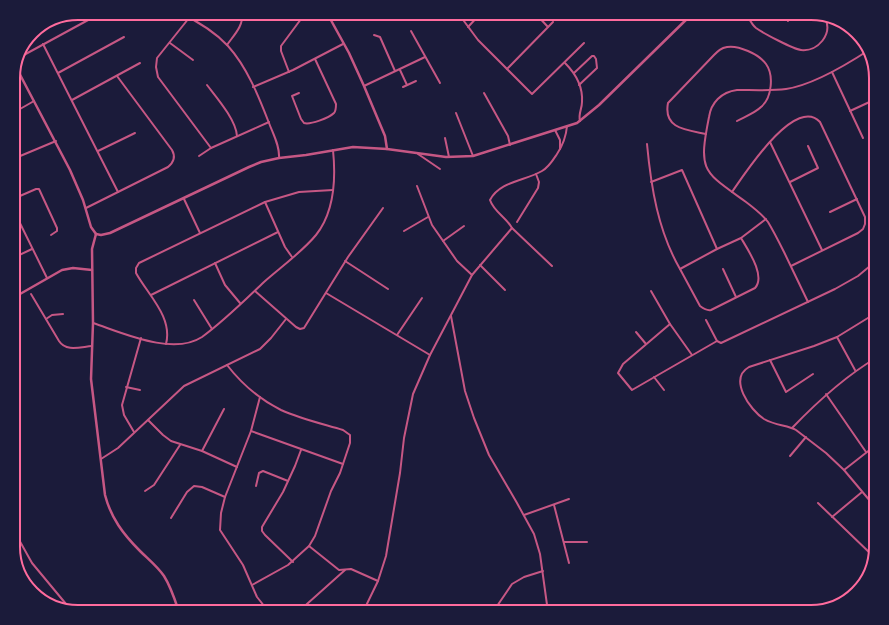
<svg xmlns="http://www.w3.org/2000/svg" width="889" height="625" font-family="Merriweather,serif">
<style>
.lines{fill:none;stroke-linecap:round;stroke-linejoin:round}
.minor{stroke:#c65784;stroke-width:2}
.tertiary{stroke:#c65784;stroke-width:2.5}
.rim{fill:none;stroke:#ff6b9d;stroke-width:2}
</style>
<rect width="100%" height="100%" fill="#1b1b3a"/>
<g class="lines">
<g class="minor">
<path d="M180,13C197,21 215,32 228,46C247,67 259,97 269,123C273,134 280,146 279,158"/>
<polyline points="458,13 478,40 532,94 584,43"/>
<polyline points="535,13 548,27"/>
<path d="M746,13C749,18 751,24 756,28C763,33 793,49 801,50C818,52 833,34 825,18"/>
<polyline points="783,13 788,21"/>
<polyline points="328,17 335,13"/>
<polyline points="189,18 157,58 156,67 158,77 211,148 269,122"/>
<polyline points="468,27 481,13"/>
<polyline points="411,31 440,83"/>
<polyline points="374,35 380,37 395,71"/>
<polyline points="170,43 193,60"/>
<polyline points="43,44 118,192"/>
<path d="M227,45C233,36 244,26 242,13"/>
<polyline points="22,56 101,13"/>
<path d="M565,63C575,73 583,87 582,102C582,109 578,114 580,121"/>
<polyline points="507,69 553,22"/>
<polyline points="400,70 407,85"/>
<polyline points="289,72 281,51 281,46 304,15 302,13"/>
<polyline points="832,72 863,138"/>
<polyline points="58,73 124,37"/>
<polyline points="574,73 592,56 594,56 596,59 597,68 579,85"/>
<path d="M207,85C217,98 236,120 237,136"/>
<polyline points="364,86 425,57"/>
<polyline points="253,87 293,70 343,44"/>
<polyline points="403,87 416,81"/>
<path d="M299,93L292,96L301,119L304,123C310,125 329,118 334,113C336,111 336,108 336,104L315,59"/>
<polyline points="484,93 508,136 510,145"/>
<polyline points="72,100 140,63"/>
<polyline points="850,111 876,99"/>
<polyline points="13,113 34,101"/>
<polyline points="456,113 473,156"/>
<polyline points="555,130 560,140 560,149"/>
<path d="M706,134C687,130 663,129 668,103L714,55C718,51 721,48 727,47C738,45 759,54 766,64C774,75 772,98 761,107C755,113 744,117 737,121"/>
<polyline points="445,138 449,157"/>
<polyline points="770,142 822,250"/>
<path d="M647,144C651,187 658,231 680,269"/>
<polyline points="98,151 135,133"/>
<polyline points="418,154 440,169"/>
<polyline points="199,156 211,148"/>
<polyline points="13,159 56,141"/>
<polyline points="651,182 682,170 717,249"/>
<polyline points="790,182 818,168 808,146"/>
<polyline points="417,186 432,225 457,261 472,275"/>
<path d="M732,192C744,175 795,95 820,122L865,217V224L863,229L858,233L791,266"/>
<polyline points="13,199 36,189 39,189 57,228 57,231 51,235"/>
<polyline points="184,199 200,233"/>
<polyline points="265,202 285,247 292,257"/>
<path d="M86,208L168,167C174,162 176,157 172,150L117,76"/>
<polyline points="13,209 47,278"/>
<polyline points="830,212 857,199"/>
<polyline points="517,222 538,188 539,182 536,174"/>
<polyline points="404,231 428,217"/>
<path d="M741,238C748,250 766,276 755,288L711,310C707,311 704,309 700,306L680,269L717,249L741,238L766,219"/>
<polyline points="443,241 464,226"/>
<polyline points="13,258 32,249"/>
<polyline points="345,261 388,289"/>
<polyline points="215,263 225,285 240,303"/>
<polyline points="480,265 505,290"/>
<path d="M552,266L512,228C506,217 494,212 490,200C500,181 525,181 542,171C549,167 553,160 557,154C563,145 566,138 567,126"/>
<polyline points="723,269 736,297"/>
<polyline points="255,291 296,327 300,329 304,328 348,257 383,208"/>
<polyline points="651,291 670,324 692,355"/>
<polyline points="326,293 430,355"/>
<path d="M31,294L59,341C66,352 80,347 92,346"/>
<polyline points="151,295 278,232"/>
<polyline points="194,300 212,329"/>
<path d="M808,302C800,285 792,269 784,252C779,242 774,232 768,222C762,214 754,208 746,202C703,171 698,172 709,117C711,103 721,92 737,90C752,90 772,91 786,89C813,85 846,65 869,50"/>
<path d="M876,313L837,337L814,346L749,367C728,379 750,410 764,419C776,426 787,425 796,430L826,453L844,470L876,508"/>
<polyline points="451,316 465,391 474,418 489,455 517,503 534,534 540,554 548,612"/>
<polyline points="872,316 876,324"/>
<polyline points="46,319 52,315 63,314"/>
<polyline points="706,320 717,341 721,343 835,289 858,276 876,261"/>
<path d="M93,323C123,333 173,356 202,337C224,321 244,301 264,282C281,267 302,252 316,235C335,211 336,179 333,150"/>
<polyline points="670,324 623,364 618,373 632,390 717,341"/>
<polyline points="636,332 646,344"/>
<polyline points="397,335 422,298"/>
<polyline points="837,337 855,370"/>
<path d="M166,344C173,317 148,295 136,273V268L139,263L265,202L299,192L333,190"/>
<polyline points="770,360 786,392 813,374"/>
<path d="M227,365C241,383 261,400 281,410C301,419 323,424 343,430L350,435V443L340,473L331,491L315,536L309,546L288,565L252,585"/>
<polyline points="654,377 664,390"/>
<polyline points="126,387 140,390"/>
<polyline points="826,394 866,452"/>
<polyline points="260,397 251,431 225,497 221,513 220,530 243,565 257,597 269,612"/>
<polyline points="148,420 163,435 171,441 202,451 237,467"/>
<path d="M792,428C818,401 844,377 876,358"/>
<polyline points="251,431 343,464"/>
<polyline points="134,432 124,415 122,405 141,338"/>
<polyline points="202,451 224,409"/>
<polyline points="790,456 806,437"/>
<polyline points="101,459 118,448 184,386 260,349 271,338 286,319"/>
<polyline points="844,470 876,445"/>
<polyline points="256,486 259,473 263,471 288,481"/>
<polyline points="145,491 154,485 180,445"/>
<polyline points="818,503 873,556"/>
<polyline points="554,505 569,563"/>
<polyline points="524,515 569,499"/>
<polyline points="832,517 862,492"/>
<polyline points="171,518 187,492 194,486 202,487 225,497"/>
<polyline points="13,529 32,563 71,610"/>
<polyline points="564,542 587,542"/>
<polyline points="309,546 339,570 351,569 378,581"/>
<polyline points="293,562 265,535 262,531 262,527 283,492 295,466 301,450"/>
<polyline points="298,612 345,570"/>
<polyline points="363,612 378,581 386,556 400,473 404,438 413,394 430,355 472,275 512,228"/>
<polyline points="493,612 512,584 524,577 543,571"/>
</g>
<g class="tertiary">
<polyline points="327,13 349,53 364,86 385,136 387,149"/>
<polyline points="16,67 70,170 83,200 91,227 96,234"/>
<polyline points="96,234 101,235 110,233 249,167 261,162 279,158 306,155 353,147 387,149 446,157 473,156 577,123 599,105 693,13"/>
<path d="M96,234L92,249L93,323L91,379L105,495C111,518 123,534 140,551C148,559 157,566 164,576C171,587 175,600 179,612"/>
<polyline points="13,298 62,270 73,268 92,270"/>
</g>
</g>
<path d="M0 0H889V625H0ZM78 20H811A58 58 0 0 1 869 78V547A58 58 0 0 1 811 605H78A58 58 0 0 1 20 547V78A58 58 0 0 1 78 20Z" fill="#1b1b3a" fill-rule="evenodd"/>
<path class="rim" d="M78 20H811A58 58 0 0 1 869 78V547A58 58 0 0 1 811 605H78A58 58 0 0 1 20 547V78A58 58 0 0 1 78 20Z"/>
</svg>
